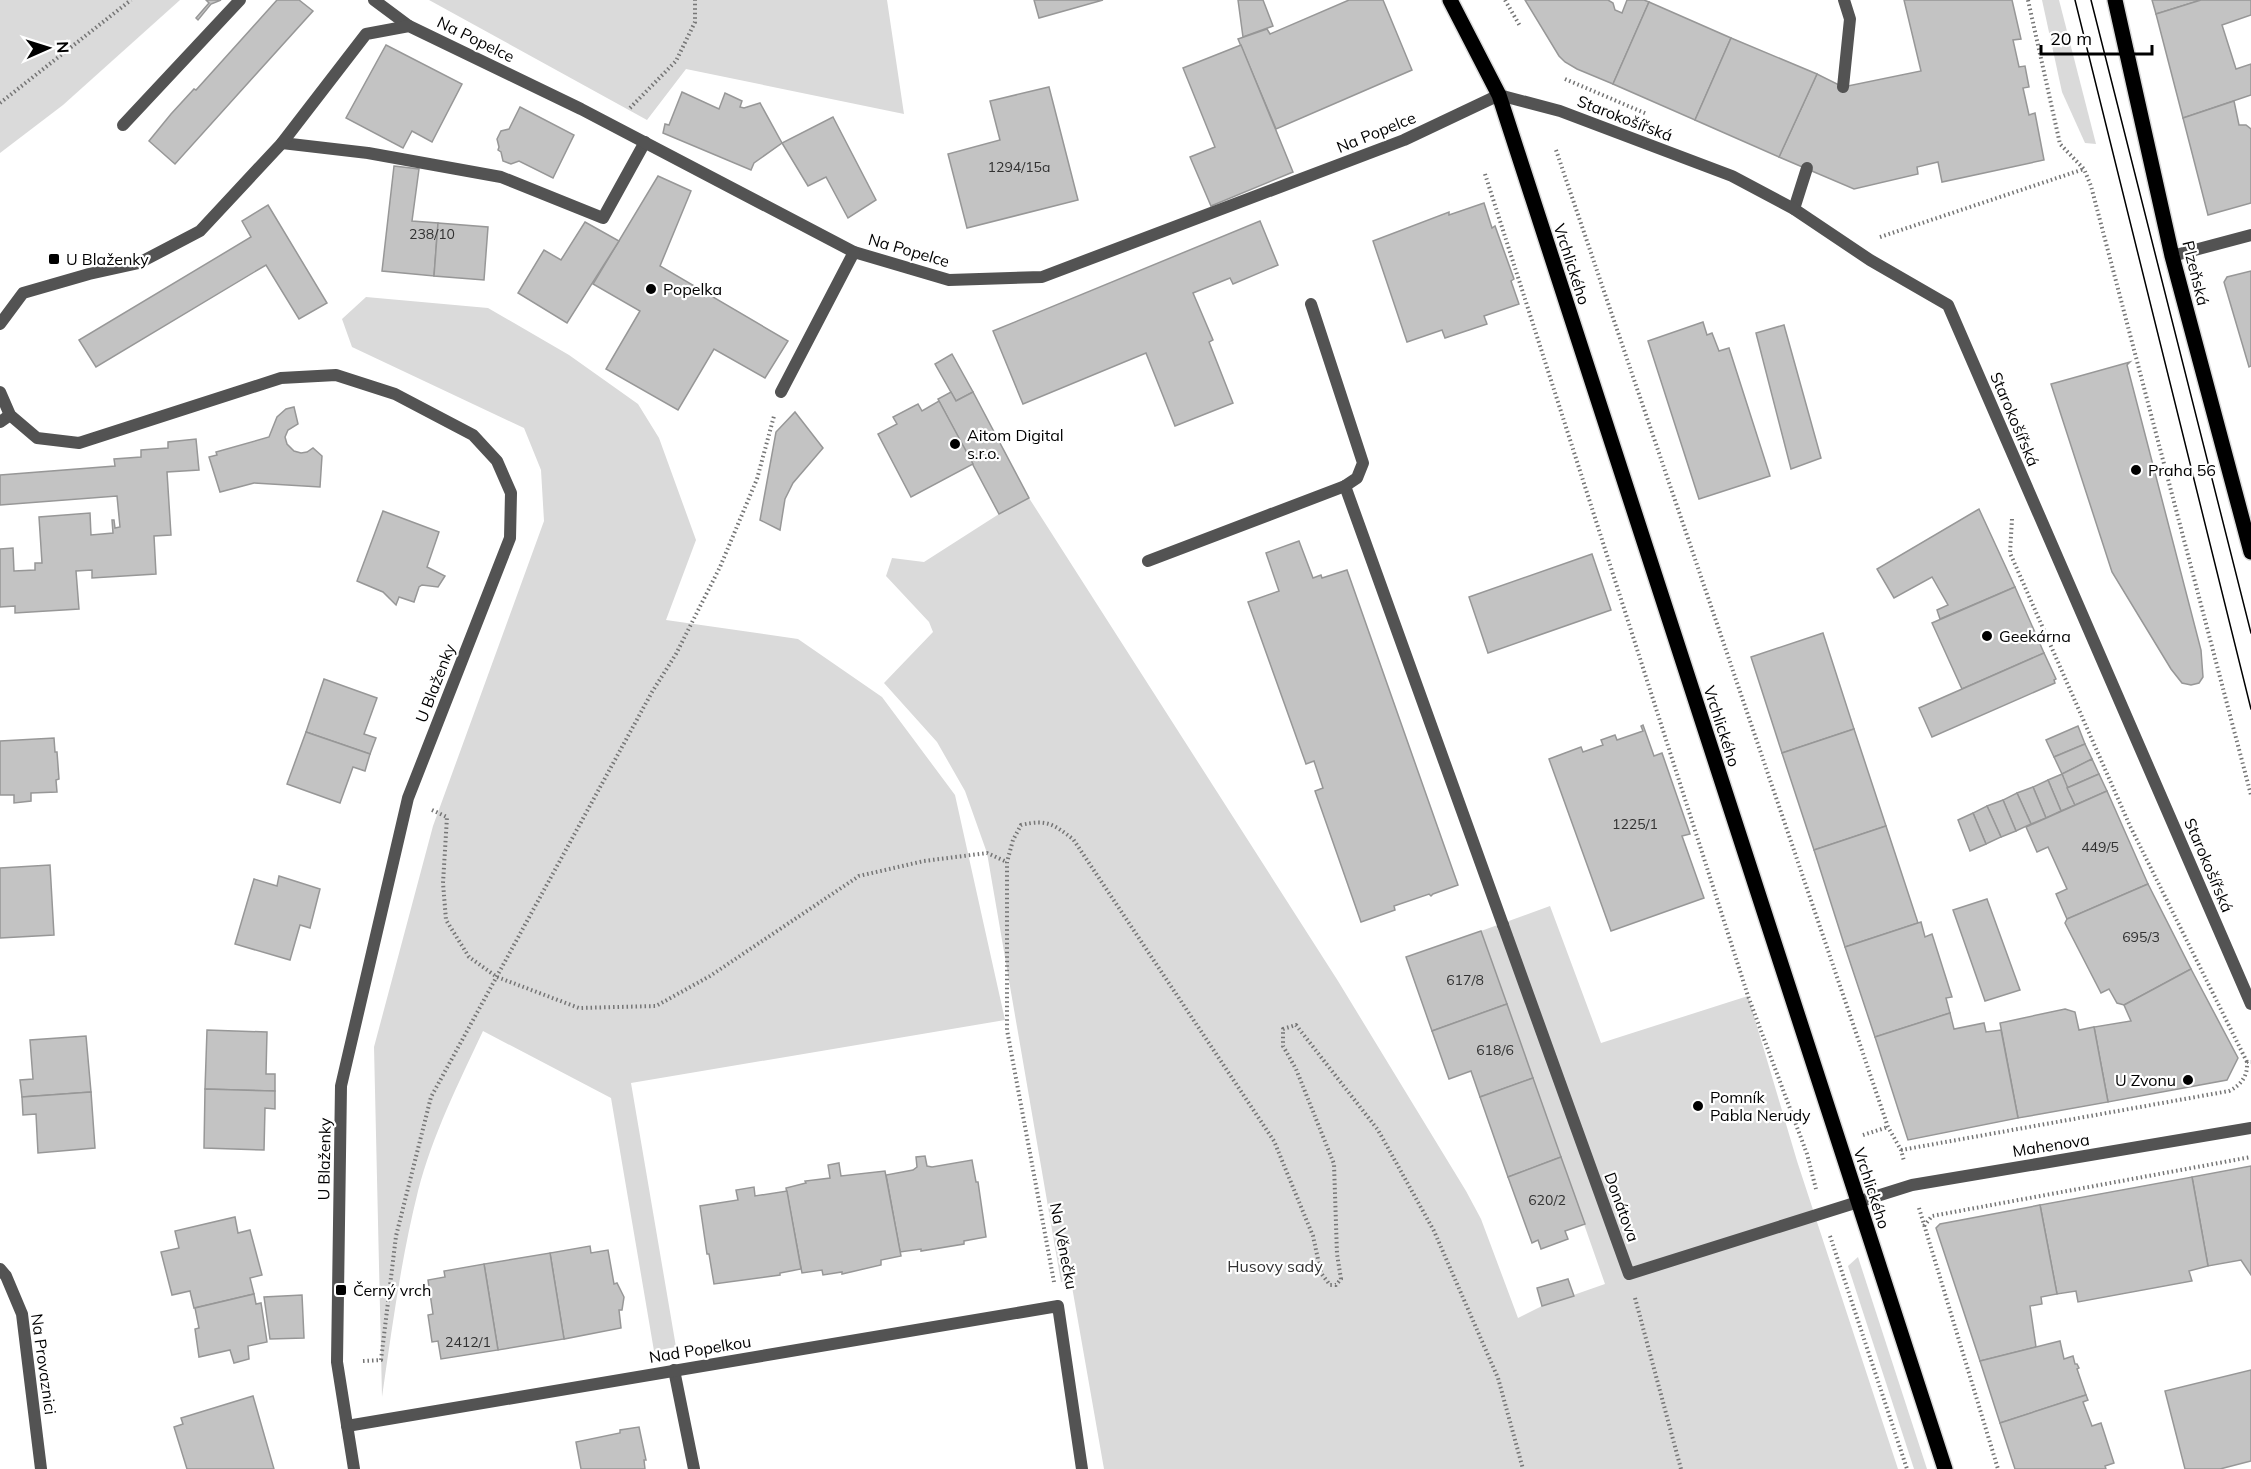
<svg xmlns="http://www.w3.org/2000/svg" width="2251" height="1469" font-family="Mulish,sans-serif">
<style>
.green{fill:#dadada}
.building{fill:#c3c3c3;stroke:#979797;stroke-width:1.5}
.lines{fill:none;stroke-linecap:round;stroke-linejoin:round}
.primary-casing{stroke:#dbdbdb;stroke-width:18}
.path{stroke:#757575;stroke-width:4;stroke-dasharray:1.5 3;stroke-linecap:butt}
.service{stroke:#535353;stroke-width:12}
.minor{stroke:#535353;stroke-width:12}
.primary{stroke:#000;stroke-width:15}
.tram{stroke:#000;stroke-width:1.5}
.poi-dot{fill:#000;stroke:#fff;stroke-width:2}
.labels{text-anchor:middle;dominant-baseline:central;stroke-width:4.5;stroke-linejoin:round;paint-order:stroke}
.number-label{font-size:14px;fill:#313131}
.street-label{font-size:16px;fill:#000;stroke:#fff}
.poi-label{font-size:16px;fill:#000;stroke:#fff;text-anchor:start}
.park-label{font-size:16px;fill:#313131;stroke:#fff}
</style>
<rect width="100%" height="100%" fill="#fff"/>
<g class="green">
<polygon points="0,0 180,0 63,105 0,153"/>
<polygon points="429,0 887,0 904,114 686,69 647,120"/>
<polygon points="2042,0 2059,0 2096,144 2085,143 2062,92"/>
<path d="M366,297L488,308L569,355L638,404L659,438L696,540L666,620L798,639L882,697L955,795L1005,1020L631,1083L676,1347L654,1351L611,1098L483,1031C459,1082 432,1136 418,1191C401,1259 392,1328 382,1397L374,1047L433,826L544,521L541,470L524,428L352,347L342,319Z"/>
<polygon points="1029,498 1338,981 1466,1191 1481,1219 1518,1318 1542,1306 1605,1284 1481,931 1550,906 1601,1043 1748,996 1797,1161 1898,1469 1104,1469 1071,1281 1061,1282 987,853 965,791 937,742 884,683 933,632 929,622 886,576 892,558 924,562 999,514"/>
<polygon points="1858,1257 1927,1469 1914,1469 1848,1266"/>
</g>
<g class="building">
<polygon points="206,0 221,0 211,4 198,20 196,18 209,3"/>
<polygon points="277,0 299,0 313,11 175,164 149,141 171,114 194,89 196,90"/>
<polygon points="1034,0 1103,0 1039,18"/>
<polygon points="1238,0 1263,0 1273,26 1243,37"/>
<polygon points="1349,0 1383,0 1412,70 1276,129 1238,39 1267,29 1270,34"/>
<polygon points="1525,0 1608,0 1613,3 1615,10 1622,13 1627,0 1644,0 1649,2 1613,84 1577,69 1565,62 1559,56"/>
<polygon points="1904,0 2012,0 2021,39 2013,40 2019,67 2025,66 2029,87 2023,88 2029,115 2035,113 2044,160 1942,182 1938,162 1917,167 1918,174 1854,189 1779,157 1817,74 1843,87 1921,71"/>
<polygon points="2152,0 2201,0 2156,14"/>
<polygon points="2201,0 2251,0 2251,15 2222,25 2236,69 2251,64 2251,95 2183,118 2156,14"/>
<polygon points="1649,2 1731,38 1695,120 1613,84"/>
<polygon points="1731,38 1817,74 1779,157 1695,120"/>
<polygon points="386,45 462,84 432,142 412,131 403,148 346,118"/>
<polygon points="1241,45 1293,172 1211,206 1190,157 1215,147 1183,68"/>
<polygon points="1049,87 1078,200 967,228 948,154 1000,140 990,101"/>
<polygon points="682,92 719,109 725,93 742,101 740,107 744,108 760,103 782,143 754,163 751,170 663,133 665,124 669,125"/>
<polygon points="2234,101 2239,125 2246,125 2251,129 2251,203 2208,215 2183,118"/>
<polygon points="520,107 574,135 553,178 519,161 511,164 503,161 501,152 498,150 499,147 497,139 501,131 509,129"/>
<polygon points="833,117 876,200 848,218 826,177 808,186 782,143"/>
<polygon points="394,166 419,169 412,221 438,223 434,276 382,271"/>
<polygon points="658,176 691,191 660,266 788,341 765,378 714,349 678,410 606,369 640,311 593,284"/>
<polygon points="1484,203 1492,228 1495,226 1514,279 1511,281 1519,304 1484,316 1487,324 1445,338 1442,330 1407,342 1373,241 1449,212 1449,215"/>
<polygon points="268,205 327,303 299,319 266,265 96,367 79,340 251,237 242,221"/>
<polygon points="1260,221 1278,265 1233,284 1230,278 1193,293 1213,340 1209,342 1233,403 1175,426 1146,353 1023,404 993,331"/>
<polygon points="585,222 619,241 567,323 518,293 544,250 561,260"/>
<polygon points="438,223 488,227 484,280 434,276"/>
<polygon points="2251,271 2251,366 2249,367 2224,282 2227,277"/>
<polygon points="1703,322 1707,335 1712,333 1719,351 1729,348 1770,476 1699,499 1648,341"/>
<polygon points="1784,325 1821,458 1791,469 1756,333"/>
<polygon points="952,354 973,392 956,401 935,364"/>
<polygon points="2130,362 2127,365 2201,650 2203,677 2199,683 2191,685 2182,683 2171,669 2112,572 2051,384"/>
<polygon points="951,392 956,401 973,392 1029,498 999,514 939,401 938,399"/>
<polygon points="939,401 973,464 911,497 878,434 897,424 893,417 918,404 922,411"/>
<polygon points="294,407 298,424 288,430 285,437 287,444 294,451 301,453 307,452 313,448 322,456 320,487 254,483 220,492 209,457 217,455 216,452 269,437 277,417 286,409"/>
<polygon points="795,412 823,448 793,483 785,499 780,530 760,520 776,432"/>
<polygon points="196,439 199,470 167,472 171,535 154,536 156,574 92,578 92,570 76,571 79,609 15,613 15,606 0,607 0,549 13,548 14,571 35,570 35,563 42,563 39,517 90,513 91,535 113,533 112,520 114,520 115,528 120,527 117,496 0,505 0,475 115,466 114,459 141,457 141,450 168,448 168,442"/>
<polygon points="1979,509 2015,587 1940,619 1937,610 1948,605 1932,577 1894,598 1877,569"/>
<polygon points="383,511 439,532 427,567 445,576 438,587 422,585 419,587 414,602 399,597 396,605 383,592 357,581"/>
<polygon points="1299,541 1313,578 1321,575 1322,578 1347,570 1458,885 1433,894 1431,896 1429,894 1394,906 1395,910 1361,922 1315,791 1323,788 1314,761 1306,764 1248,602 1279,591 1266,553"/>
<polygon points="1592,554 1611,610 1488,653 1469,597"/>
<polygon points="2015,587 2044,653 1962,689 1932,623"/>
<polygon points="1823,633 1854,729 1782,753 1751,657"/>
<polygon points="2044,653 2056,679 2054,680 2055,683 1932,737 1919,708"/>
<polygon points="324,679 377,698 364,734 376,738 370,754 306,732"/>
<polygon points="1643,725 1654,756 1662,753 1690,834 1682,836 1704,898 1611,931 1549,759 1581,747 1583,752 1603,745 1601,740 1615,735 1617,740 1643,731 1641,726"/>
<polygon points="2078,726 2085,744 2054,757 2046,740"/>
<polygon points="1854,729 1886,826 1814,850 1782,753"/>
<polygon points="306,732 370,754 365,771 353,767 340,803 287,784"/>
<polygon points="54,738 55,752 57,752 59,779 56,780 57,792 31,793 31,801 14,803 14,795 0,795 0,741"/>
<polygon points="2085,744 2092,759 2062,774 2054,757"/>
<polygon points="2092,759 2099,774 2067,788 2062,774"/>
<polygon points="2062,774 2075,805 2061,811 2048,780"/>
<polygon points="2099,774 2107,791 2075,805 2067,788"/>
<polygon points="2048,780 2061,811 2046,818 2033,787"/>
<polygon points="2033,787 2046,818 2031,824 2017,793"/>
<polygon points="2107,791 2148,884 2067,919 2056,894 2067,889 2048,847 2037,852 2026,827"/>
<polygon points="2017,793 2031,824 2016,831 2003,800"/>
<polygon points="2003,800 2016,831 2001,837 1987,806"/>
<polygon points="1987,806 2001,837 1986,844 1973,813"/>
<polygon points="1973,813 1986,844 1970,851 1958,820"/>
<polygon points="1886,826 1918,923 1845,947 1814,850"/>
<polygon points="50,865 54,935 0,938 0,868"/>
<polygon points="279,876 320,889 310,928 300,925 290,960 235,944 254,879 277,886"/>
<polygon points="2148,884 2191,969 2124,1005 2117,1003 2109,989 2101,993 2065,923 2067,919"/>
<polygon points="1987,899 2020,990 1985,1001 1953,910"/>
<polygon points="1921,922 1925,937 1932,934 1952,997 1946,998 1950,1013 1875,1037 1845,947"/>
<polygon points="1481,931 1507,1004 1432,1031 1406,957"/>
<polygon points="2191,969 2238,1058 2227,1080 2108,1102 2094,1027 2131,1021 2124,1005"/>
<polygon points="1507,1004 1533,1078 1480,1097 1471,1071 1449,1079 1432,1031"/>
<polygon points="2065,1009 2075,1012 2079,1030 2094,1027 2108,1102 2018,1118 2000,1023"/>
<polygon points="1950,1013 1954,1029 1984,1023 1986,1032 2001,1030 2018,1118 1908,1140 1875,1037"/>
<polygon points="207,1030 267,1032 266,1074 275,1074 275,1091 205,1089"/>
<polygon points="86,1036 91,1092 22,1097 20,1080 33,1079 30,1040"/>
<polygon points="1533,1078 1561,1157 1508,1177 1480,1097"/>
<polygon points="205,1089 275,1091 275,1109 265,1108 264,1150 204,1148"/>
<polygon points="91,1092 95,1148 38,1153 36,1114 23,1115 22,1097"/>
<polygon points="925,1156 927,1166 932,1167 972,1160 976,1182 978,1182 986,1237 964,1241 964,1244 921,1251 921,1249 900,1252 886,1175 913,1170 917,1167 916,1157"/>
<polygon points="1561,1157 1585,1224 1565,1231 1568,1239 1541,1249 1538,1240 1532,1243 1508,1177"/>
<polygon points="839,1163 841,1176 885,1171 901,1256 881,1260 881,1265 842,1274 842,1272 823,1275 822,1270 802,1273 786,1188 806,1183 805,1181 830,1178 828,1165"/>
<polygon points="2251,1166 2251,1275 2241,1260 2208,1266 2192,1177"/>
<polygon points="2192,1177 2208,1266 2189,1271 2192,1281 2078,1302 2076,1291 2057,1294 2040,1205"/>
<polygon points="754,1187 755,1196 787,1191 801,1269 780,1273 780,1275 714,1284 709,1254 707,1254 700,1206 738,1200 736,1190"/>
<polygon points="2040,1205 2057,1294 2041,1297 2042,1304 2030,1306 2036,1347 1980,1361 1936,1228 1940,1224"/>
<polygon points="235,1217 238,1233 250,1230 262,1275 250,1278 254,1294 194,1308 190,1291 172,1295 161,1252 179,1248 175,1231"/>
<polygon points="590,1246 591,1253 608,1250 614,1284 617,1283 624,1297 622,1310 619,1310 621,1328 564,1339 550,1253"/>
<polygon points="550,1253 564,1339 498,1350 484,1264"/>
<polygon points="484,1264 498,1350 441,1359 438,1341 432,1342 428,1315 433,1314 428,1280 445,1277 444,1271"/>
<polygon points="1568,1279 1574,1296 1542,1306 1537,1288"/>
<polygon points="254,1294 256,1304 261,1303 267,1342 248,1346 249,1359 234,1363 230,1350 199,1357 195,1329 199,1328 195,1308"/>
<polygon points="302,1295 304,1338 270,1339 264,1297"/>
<polygon points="2060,1341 2064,1359 2073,1356 2075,1364 2077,1364 2079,1368 2077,1369 2086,1395 2000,1423 1980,1361"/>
<polygon points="2251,1370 2251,1461 2220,1469 2185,1469 2165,1391"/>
<polygon points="2086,1395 2088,1400 2083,1402 2092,1426 2101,1423 2114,1463 2105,1466 2106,1469 2015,1469 2000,1423"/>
<polygon points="253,1396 274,1469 187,1469 174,1427 183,1424 181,1418"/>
<polygon points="639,1427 646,1460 644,1460 645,1469 581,1469 576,1442 620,1433 620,1430"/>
</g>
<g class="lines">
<defs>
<g id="primary">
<polyline points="1450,0 1499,95 1945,1469"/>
<polyline points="2115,0 2172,256 2251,552"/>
</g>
</defs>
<use href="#primary" class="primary-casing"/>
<g class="path">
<polyline points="1505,0 1520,26"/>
<polyline points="2028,0 2060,144 2084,169 2091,186 2251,795"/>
<polyline points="1565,79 1647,114"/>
<polyline points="0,103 131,0"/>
<polyline points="630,108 676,61 695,22 695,0"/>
<polyline points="1556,150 1888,1127 1901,1150 1904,1161"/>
<polyline points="1485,174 1748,996 1807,1154 1816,1189"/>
<polyline points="1880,237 2084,169"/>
<polyline points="2012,519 2010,553 2130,826 2247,1062"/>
<polyline points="432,810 447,817 443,883 446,920 469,957 497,977 579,1008 656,1006 710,976 859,876 924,861 987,853 1007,862"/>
<polyline points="1863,1135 1888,1127"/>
<path d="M1901,1150L2229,1091C2241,1085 2248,1076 2247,1062H2251"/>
<polyline points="1919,1208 1998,1469"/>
<polyline points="1924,1226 1932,1216 2251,1157"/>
<polyline points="1830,1236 1907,1469"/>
<path d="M1054,1282L1007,1030V862L1013,840L1021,825C1047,819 1053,824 1073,839L1274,1141L1313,1236L1321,1273L1330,1285H1336L1341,1279L1337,1254L1334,1164L1296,1069L1283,1046V1029L1296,1025L1378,1130L1434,1231L1498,1378L1523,1469"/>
<polyline points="1635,1298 1681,1469"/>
<polyline points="363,1361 381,1360 396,1236 431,1097 652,692 676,654 720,567 757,479 774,416"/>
</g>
<g class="service">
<polyline points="374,0 409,26"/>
<polyline points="1843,87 1850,19 1844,0"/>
<polyline points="123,125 240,0"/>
<polyline points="282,143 368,153 501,177 603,218 645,142"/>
<polyline points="1794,209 1807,168"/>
<polyline points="0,422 10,415"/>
<polyline points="1345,486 1503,925"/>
<polyline points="1148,561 1345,486 1357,478 1363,463 1311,304"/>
</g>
<g class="minor">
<polyline points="2172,256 2251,235"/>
<polyline points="0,324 23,293 89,274 139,263 200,231 282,143 366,34 409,26 581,109 854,252 949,280 1042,277 1404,140 1499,95 1560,111 1732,176 1794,209 1870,260 1948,305 2251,1004"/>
<polyline points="0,392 10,415 37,438 79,443 281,378 336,375 395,394 473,435 497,461 511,493 510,538 408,798 341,1086 337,1362 354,1469"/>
<polyline points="781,392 854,252"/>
<polyline points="1503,925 1629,1274 1912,1185 2251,1128"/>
<polyline points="0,1269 6,1276 22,1314 41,1469"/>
<polyline points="674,1370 694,1469"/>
<polyline points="347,1426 1058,1306 1082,1469"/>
</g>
<use href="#primary" class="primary"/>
<g class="tram">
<polyline points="2075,0 2251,709"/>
<polyline points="2091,0 2251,633"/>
</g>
</g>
<g class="poi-dot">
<rect x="48" y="253" width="12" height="12" rx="3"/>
<circle cx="651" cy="289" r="6"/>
<circle cx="955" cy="444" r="6"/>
<circle cx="2136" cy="470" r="6"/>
<circle cx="1987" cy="636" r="6"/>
<circle cx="2188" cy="1080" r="6"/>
<circle cx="1698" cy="1106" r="6"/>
<rect x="335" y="1284" width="12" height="12" rx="3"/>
</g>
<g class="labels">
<g class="number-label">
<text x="1019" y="167">1294/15a</text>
<text x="432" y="234">238/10</text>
<text x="1635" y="824">1225/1</text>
<text x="2100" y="847">449/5</text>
<text x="2141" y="937">695/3</text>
<text x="1465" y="980">617/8</text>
<text x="1495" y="1050">618/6</text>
<text x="1547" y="1200">620/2</text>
<text x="468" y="1342">2412/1</text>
</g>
<g class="street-label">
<text transform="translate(476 39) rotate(26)">Na Popelce</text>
<text transform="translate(1625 118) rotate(21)">Starokošířská</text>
<text transform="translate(1376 132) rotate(-22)">Na Popelce</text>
<text transform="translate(909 250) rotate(16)">Na Popelce</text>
<text transform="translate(1572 264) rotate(72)">Vrchlického</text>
<text transform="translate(2196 273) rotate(76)">Plzeňská</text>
<text transform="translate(2015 419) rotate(67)">Starokošířská</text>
<text transform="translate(435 683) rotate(-69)">U Blaženky</text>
<text transform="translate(1722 726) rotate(72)">Vrchlického</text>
<text transform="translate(2209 865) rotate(67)">Starokošířská</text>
<text transform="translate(2051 1145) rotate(-9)">Mahenova</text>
<text transform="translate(324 1159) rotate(-89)">U Blaženky</text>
<text transform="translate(1872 1188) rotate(72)">Vrchlického</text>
<text transform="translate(1622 1207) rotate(70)">Donátova</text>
<text transform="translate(1064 1246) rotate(79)">Na Věnečku</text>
<text transform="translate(700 1349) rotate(-9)">Nad Popelkou</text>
<text transform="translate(44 1364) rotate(82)">Na Provaznici</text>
</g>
<g class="poi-label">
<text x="66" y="259">U Blaženky</text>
<text x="663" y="289">Popelka</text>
<text x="967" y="435">Aitom Digital<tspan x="967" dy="18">s.r.o.</tspan></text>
<text x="2148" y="470">Praha 56</text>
<text x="1999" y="636">Geekárna</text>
<text x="2176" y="1080" text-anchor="end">U Zvonu</text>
<text x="1710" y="1097">Pomník<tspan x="1710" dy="18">Pabla Nerudy</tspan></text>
<text x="353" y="1290">Černý vrch</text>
</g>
<g class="park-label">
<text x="1275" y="1266">Husovy sady</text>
</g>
</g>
<g transform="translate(48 48) rotate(87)" stroke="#ffffff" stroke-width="4.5" paint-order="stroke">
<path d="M0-4.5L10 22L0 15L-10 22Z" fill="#000000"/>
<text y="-9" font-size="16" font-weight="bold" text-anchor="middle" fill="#000000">N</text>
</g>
<path d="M2041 45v9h111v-9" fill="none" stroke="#000000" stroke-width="3"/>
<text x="2050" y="45" font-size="18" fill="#000000" stroke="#ffffff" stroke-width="4.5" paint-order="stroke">20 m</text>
</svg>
